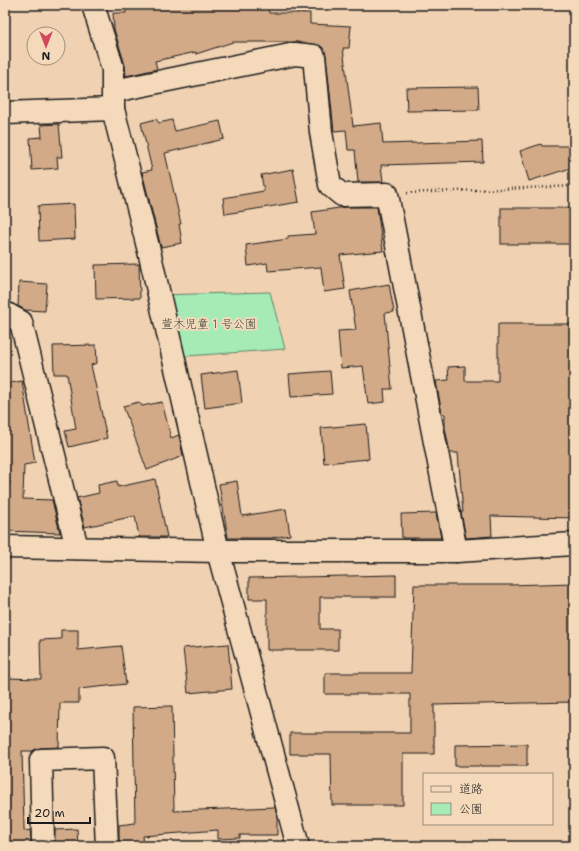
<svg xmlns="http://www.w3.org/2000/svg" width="579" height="851" font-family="'Shantell Sans','Klee One',sans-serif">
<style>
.green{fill:#a6ebb6;stroke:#618469}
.building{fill:#d3aa88;stroke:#1c1c1c}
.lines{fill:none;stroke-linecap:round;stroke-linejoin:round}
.minor-casing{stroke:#1c1c1c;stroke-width:25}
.path{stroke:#1c1c1c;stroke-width:2.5;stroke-dasharray:1 3;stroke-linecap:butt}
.minor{stroke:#f4d9ba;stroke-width:22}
.labels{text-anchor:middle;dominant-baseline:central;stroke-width:4;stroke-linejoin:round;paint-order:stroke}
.park-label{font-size:12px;fill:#38453b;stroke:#f4d9ba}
</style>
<rect width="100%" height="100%" fill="#f0d1b1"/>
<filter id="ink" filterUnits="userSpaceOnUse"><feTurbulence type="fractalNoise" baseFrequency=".025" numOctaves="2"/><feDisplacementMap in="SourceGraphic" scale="8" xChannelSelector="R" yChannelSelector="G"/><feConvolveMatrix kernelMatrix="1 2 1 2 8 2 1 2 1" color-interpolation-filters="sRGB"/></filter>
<g filter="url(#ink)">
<polygon class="green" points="270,292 285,349 173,357 159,295"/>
<g class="building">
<polygon points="126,5 268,5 269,13 310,13 310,24 351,26 349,48 343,48 353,126 381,123 383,144 482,141 483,162 381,165 383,182 358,182 355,150 348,150 346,130 334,131 326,55 321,46 296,42 233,42 196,54 196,52 155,61 157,69 126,76 125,65 114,29 113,13 126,13"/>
<polygon points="478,87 479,110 407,111 406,88"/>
<polygon points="156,119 159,123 172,120 175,131 220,121 224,139 165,153 181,224 179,224 182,243 161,247 142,172 152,170 141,123"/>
<polygon points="59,124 62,157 57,157 58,168 32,170 30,138 42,137 41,125"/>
<polygon points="541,144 542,146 574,146 574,167 529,181 520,151"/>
<polygon points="293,169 299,202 225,214 223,198 264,191 261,175"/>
<polygon points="74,204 75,239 39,241 38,206"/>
<polygon points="346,207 377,207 383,251 340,255 345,289 324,292 321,267 268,271 267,263 248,266 246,245 288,239 288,236 315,234 312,212"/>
<rect x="501" y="208" width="73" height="36"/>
<polygon points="139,264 140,298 96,299 95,265"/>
<polygon points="19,282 47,284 45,311 25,310 18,306"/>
<polygon points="389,284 394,312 385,313 392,389 384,389 385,402 368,404 363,366 341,368 338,331 356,330 350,291"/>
<polygon points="498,324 574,324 574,518 491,516 492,536 466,538 461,512 463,512 458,453 450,453 445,428 445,414 442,414 436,381 449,380 448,367 465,366 465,381 498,381"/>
<polygon points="96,345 97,363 91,365 107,438 69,447 65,431 76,429 67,374 54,374 53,346"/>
<polygon points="238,370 242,403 205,408 201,375"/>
<polygon points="330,371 332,394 291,397 289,374"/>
<polygon points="22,381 35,463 24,465 23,499 52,500 60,533 5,531 6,485 10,485 5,452 5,384"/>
<polygon points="139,402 142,406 162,402 171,438 179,435 183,456 147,470 123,406"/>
<polygon points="366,424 369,459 324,463 321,428"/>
<polygon points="155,479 167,537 139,537 135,516 85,527 77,498 99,493 98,485 117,481 118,487"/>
<polygon points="237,481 242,516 286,509 290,535 271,538 228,538 219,484"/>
<polygon points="436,513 441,538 402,538 401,514"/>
<polygon points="396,575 396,597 320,597 320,629 338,629 338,650 267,650 267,599 249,599 249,578"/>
<polygon points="574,583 574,702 434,705 434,754 403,754 403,805 332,805 331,754 290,754 290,733 410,733 410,694 325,694 325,673 411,673 414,585 510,585"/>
<polygon points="61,630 78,630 78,650 121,646 126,684 79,689 79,703 60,703 59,747 41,748 33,751 22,751 24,827 24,831 30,830 32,846 5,846 5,678 41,679 40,640 61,639"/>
<polygon points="228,644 232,689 188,693 183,648"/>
<polygon points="172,706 174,811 275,807 277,817 277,835 240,835 240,838 218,839 218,830 143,836 144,846 119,846 119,825 135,823 133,707"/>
<polygon points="527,744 527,766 455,766 455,745"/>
<polygon points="77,829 78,846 54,846 55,830"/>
</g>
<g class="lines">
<defs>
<g id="minor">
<polyline points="93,5 113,69 113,109 149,251 218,551 298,846"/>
<polyline points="114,91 295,54 314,56 321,132 330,185 342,195 387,194 456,551"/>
<polyline points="5,113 113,109"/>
<polyline points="5,313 21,322 77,548"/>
<polyline points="5,547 218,551 456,551 574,544"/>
<polyline points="43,840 41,760 103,758 107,846"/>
</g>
</defs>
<use href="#minor" class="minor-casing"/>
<polyline class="path" points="407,193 574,186"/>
<use href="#minor" class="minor"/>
</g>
</g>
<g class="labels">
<g class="park-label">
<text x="209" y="324">萱木児童１号公園</text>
</g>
</g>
<rect width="579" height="851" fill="none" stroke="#f4d9ba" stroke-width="20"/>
<rect x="10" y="10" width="559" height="831" fill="none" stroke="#1c1c1c" stroke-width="1.5" filter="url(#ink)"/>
<rect x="423" y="773" width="130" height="52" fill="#f4d9ba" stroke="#9e8d7b"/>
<rect x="431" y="786" width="20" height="6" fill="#f4d9ba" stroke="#9e8d7b"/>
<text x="459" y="793" font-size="12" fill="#1c1c1c">道路</text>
<rect x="431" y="803" width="20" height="12" fill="#a6ebb6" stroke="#9e8d7b"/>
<text x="459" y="813" font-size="12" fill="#1c1c1c">公園</text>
<g transform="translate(46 46) rotate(180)"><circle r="19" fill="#f4d9ba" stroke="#9e8d7b"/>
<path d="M0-3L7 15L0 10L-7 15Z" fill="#d1495b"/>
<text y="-6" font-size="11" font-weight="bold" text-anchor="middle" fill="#1c1c1c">N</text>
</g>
<path d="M28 817v6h62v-6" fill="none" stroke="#1c1c1c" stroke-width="2"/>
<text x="34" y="817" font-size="12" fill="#1c1c1c" stroke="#f4d9ba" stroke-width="3" paint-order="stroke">20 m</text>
</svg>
